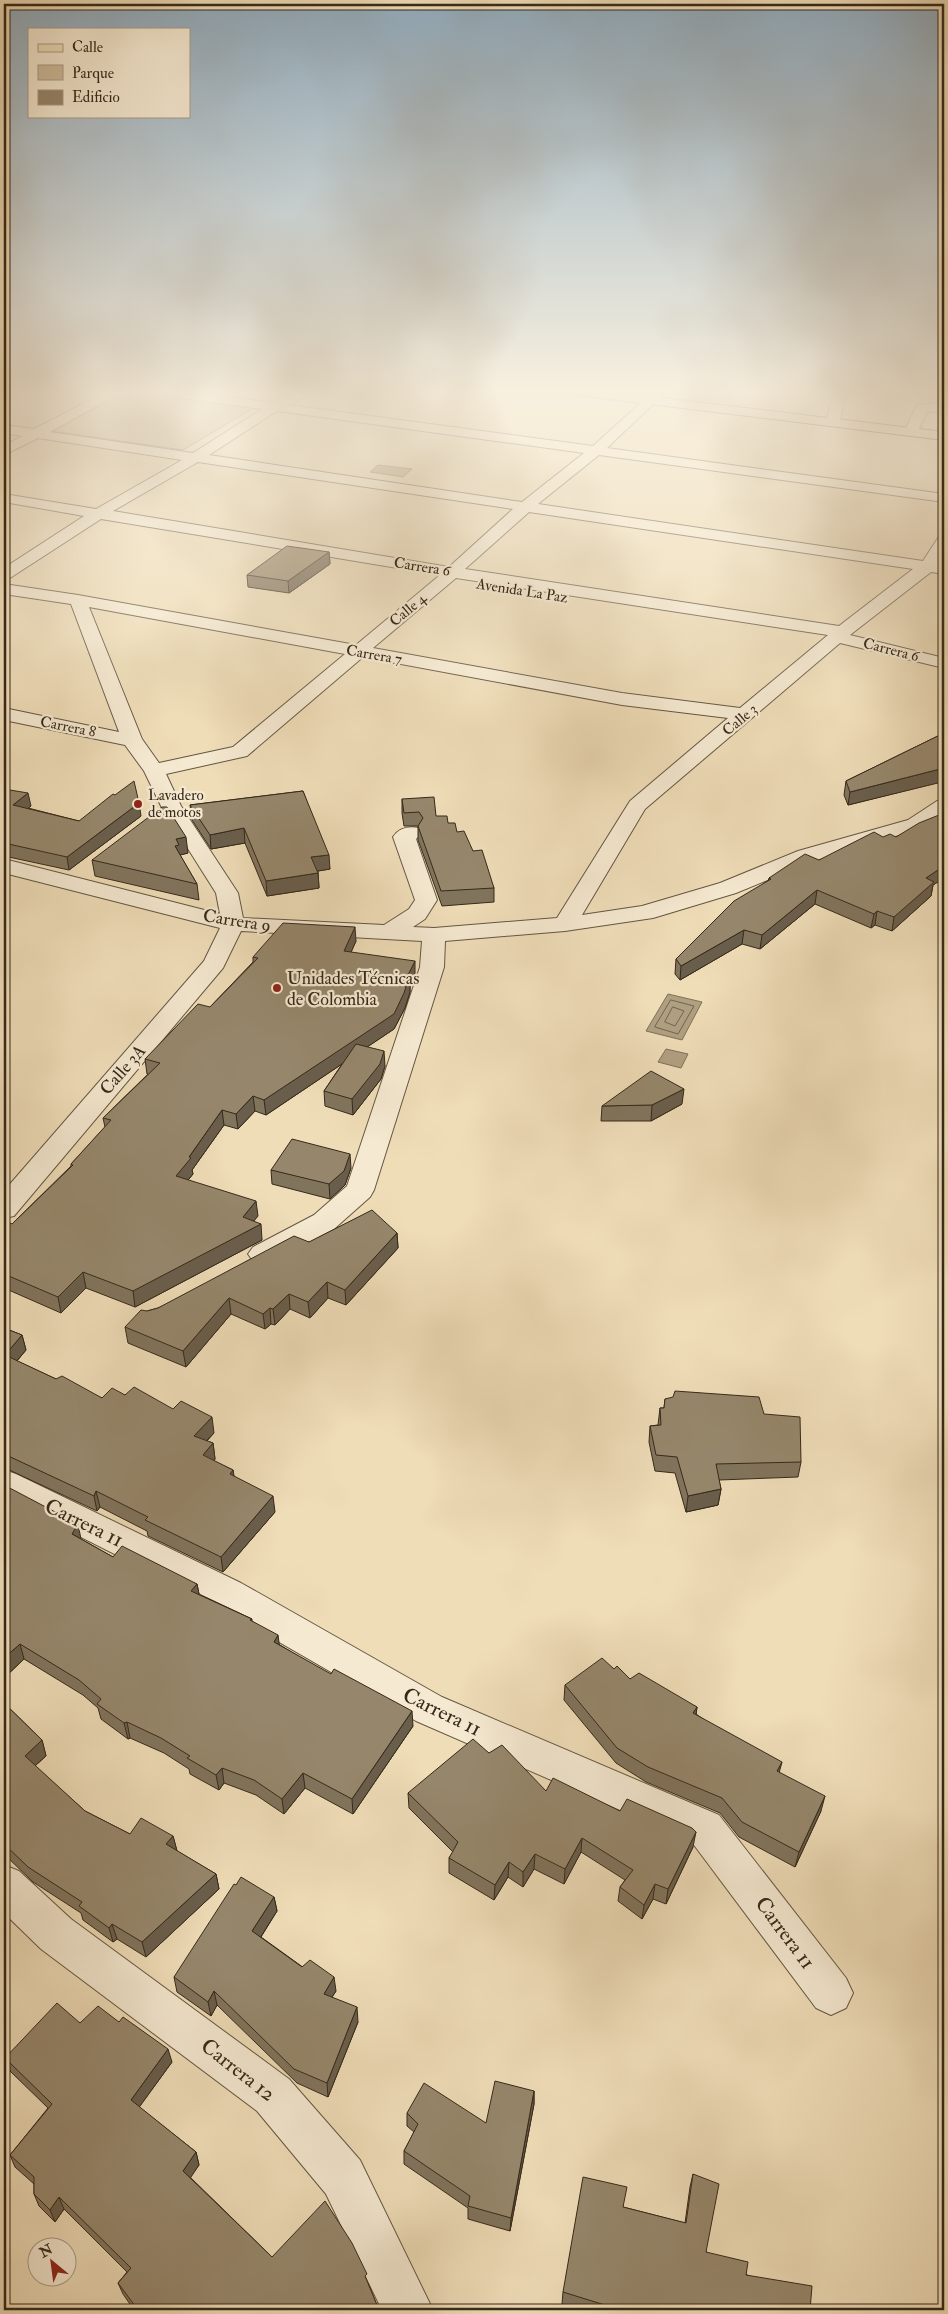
<svg xmlns="http://www.w3.org/2000/svg" width="948" height="2314" font-family="'IM FELL Double Pica',serif">
<style>
.green{fill:#cfbe9d;stroke:#82745c}
.water{fill:#b0a082;stroke:#7f7058}
.lines{fill:none;stroke-linecap:round;stroke-linejoin:round}
.shore{stroke:#72644e;stroke-width:1}
.minor-casing{stroke:#645642;stroke-width:2}
.major-casing{stroke:#35291a;stroke-width:2}
.minor{fill:#f5e9d1;fill-rule:evenodd}
.major{fill:#efddb8;fill-rule:evenodd}
.wall{fill:#81745d;stroke:#35291a}
.shaded-wall{fill:#695e4c;stroke:#35291a}
.building{fill:#96876c;stroke:#35291a}
.poi-dot{fill:#8f2418;stroke:#f5e9d1;stroke-width:2}
.labels{text-anchor:middle;dominant-baseline:central;stroke-width:4.5;stroke-linejoin:round;paint-order:stroke}
.far-street-label{font-size:15px;fill:#35291a;stroke:#f5e9d1}
.far-poi-label{font-size:15px;fill:#35291a;stroke:#f5e9d1;text-anchor:start}
.street-label{font-size:18px;fill:#35291a;stroke:#f5e9d1}
.poi-label{font-size:18px;fill:#35291a;stroke:#f5e9d1;text-anchor:start}
.near-street-label{font-size:21px;fill:#35291a;stroke:#f5e9d1}
</style>
<rect width="100%" height="100%" fill="#efddb8"/>
<filter id="stains"><feTurbulence type="fractalNoise" baseFrequency=".004" numOctaves="4"/><feColorMatrix values="0 0 0 0 .2 0 0 0 0 .09 0 0 0 0 .02 0 0 0 .5 -.17"/></filter>
<radialGradient id="worn" r=".72"><stop offset=".6" stop-color="#630" stop-opacity="0"/><stop offset="1" stop-color="#630" stop-opacity=".3"/></radialGradient>
<polygon class="green" points="130,391 255,407 183,450 51,431"/>
<g class="water">
<polygon points="378,465 412,469 403,477 370,472"/>
<polygon points="668,994 702,1002 682,1040 646,1031"/>
<polygon points="666,1049 688,1054 681,1068 658,1062"/>
</g>
<g class="lines">
<g class="shore">
<polygon points="671,1000 694,1006 678,1034 655,1027"/>
<polygon points="673,1007 684,1011 675,1026 665,1022"/>
</g>
<defs>
<g id="minor">
<path d="M112,389H127L50,432L193,453L262,409L145,393L139,389H172L273,403L300,389H315L314,392L289,405L593,446L656,389H669L607,448L944,494V502L599,455L538,504L923,561L938,538L944,536V553L938,563L944,564V574L931,572L850,635L944,658V668L840,643L645,809L582,915L642,906L720,883L798,851L908,820L937,801L944,799V814L922,828L814,861L736,893L653,918L565,931L445,941L444,967L374,1190L370,1197L334,1229L273,1261L263,1264L253,1261L248,1254L253,1247L314,1215L347,1186L420,967L422,941L241,931L223,968L14,1216L4,1218V1191L204,961L220,928L4,873V859L220,914L216,893L161,806L144,771L125,745L4,720V708L119,732L71,604L4,594V584L78,595L356,645L440,575L101,519L10,578L4,580V568L84,516L4,502V494L96,509L182,460L38,438L4,455V446L22,436L4,433V425L34,429ZM277,411L584,453L522,502L209,455ZM198,462L513,509L449,567L113,511ZM529,512L913,569L839,626L465,569ZM456,578L828,635L740,708L622,693L373,648ZM89,607L345,654L233,747L159,763L142,739ZM363,657L622,705L728,718L630,801L557,918L434,928L413,927L425,919L437,900L416,839L422,833L419,828C408,826 399,828 393,837L415,900L409,909L384,925L243,918L238,893L181,806L166,774L247,756Z"/>
<polygon points="834,389 846,389 840,422 833,426 826,422"/>
<polygon points="944,403 944,411 927,412 916,435 906,435 904,432 917,405"/>
<polygon points="4,1470 16,1474 241,1583 442,1697 719,1815 846,1978 853,1993 846,2008 831,2015 816,2008 691,1841 416,1721 215,1605 4,1498"/>
<polygon points="4,1865 19,1871 71,1919 289,2079 360,2160 433,2310 382,2310 326,2194 257,2111 41,1949 4,1913"/>
</g>
<polygon id="major" points="553,389 589,389 944,432 944,440 559,393"/>
</defs>
<use href="#minor" class="minor-casing"/>
<use href="#major" class="major-casing"/>
<use href="#minor" class="minor"/>
<use href="#major" class="major"/>
</g>
<g class="wall">
<polygon points="329,552 330,564 289,593 248,587 247,575"/>
<polygon points="944,733 944,781 848,805 844,795 846,781"/>
<polygon points="4,789 31,806 28,808 79,821 141,816 69,870 4,856"/>
<polygon points="303,791 330,869 318,871 319,888 267,896 245,843 211,849 192,820 190,805"/>
<polygon points="402,799 448,823 473,851 494,888 494,902 442,906 418,840 418,826 404,826 402,813"/>
<polygon points="944,813 944,878 933,885 931,896 892,931 875,925 871,928 815,904 760,949 742,944 680,980 675,974 676,959 768,881 769,878 819,860 896,837"/>
<polygon points="188,853 180,855 197,884 199,900 95,876 92,860"/>
<polygon points="356,941 351,952 415,976 410,987 410,992 405,1008 394,1029 367,1047 385,1066 381,1079 353,1115 325,1106 324,1091 342,1064 266,1115 255,1111 238,1129 224,1125 192,1170 193,1174 188,1180 258,1216 253,1221 262,1240 135,1307 86,1288 61,1313 4,1288 4,1228 12,1224 71,1166 71,1164 105,1127 103,1118 148,1074 147,1074 145,1059 210,1007 253,962 253,957"/>
<polygon points="682,1104 651,1121 601,1121 602,1106"/>
<polygon points="351,1168 345,1185 330,1199 272,1184 271,1170"/>
<polygon points="397,1233 398,1248 346,1305 328,1298 310,1318 290,1309 275,1325 271,1324 265,1329 231,1314 186,1367 128,1343 125,1327 147,1311 158,1308 309,1242"/>
<polygon points="4,1328 22,1335 26,1350 17,1361 56,1379 102,1398 125,1395 214,1433 207,1441 213,1443 215,1459 214,1461 233,1470 234,1476 275,1512 223,1572 148,1536 147,1531 100,1507 97,1511 5,1468 4,1469"/>
<polygon points="665,1399 764,1414 801,1462 798,1477 719,1480 721,1489 718,1505 686,1512 675,1473 655,1471 649,1442 650,1426 658,1425 660,1408 664,1408"/>
<polygon points="4,1485 81,1539 113,1557 197,1584 199,1594 252,1619 252,1621 280,1645 413,1726 353,1814 305,1788 284,1814 256,1795 224,1783 219,1790 190,1774 189,1769 164,1753 130,1738 128,1739 101,1719 98,1708 83,1695 24,1659 4,1678"/>
<polygon points="614,1669 630,1679 697,1707 696,1714 779,1773 821,1811 795,1867 739,1837 720,1813 646,1782 616,1763 564,1700 565,1685"/>
<polygon points="4,1703 42,1740 46,1756 35,1766 85,1811 130,1834 173,1836 177,1851 216,1874 219,1889 146,1957 117,1939 113,1942 83,1920 81,1913 33,1882 4,1854"/>
<polygon points="489,1753 546,1791 620,1811 693,1847 666,1904 653,1899 642,1919 618,1901 620,1887 625,1880 581,1852 564,1884 534,1869 523,1887 508,1877 494,1900 449,1873 449,1858 453,1852 409,1808 408,1793"/>
<polygon points="274,1897 277,1911 261,1937 336,1991 332,1997 358,2022 328,2097 297,2083 217,2005 211,2016 177,1992 174,1977"/>
<polygon points="80,2023 172,2062 139,2107 196,2152 199,2165 190,2177 272,2257 368,2283 379,2310 134,2310 123,2294 118,2283 127,2272 64,2209 55,2222 39,2206 34,2194 34,2184 15,2167 10,2155 48,2108 10,2071 5,2058"/>
<polygon points="534,2091 534,2104 510,2231 468,2219 468,2208 404,2164 404,2151 414,2132 407,2126 407,2113 486,2123"/>
<polygon points="693,2174 706,2252 810,2310 582,2310 562,2304 563,2292 623,2207 685,2223 690,2187"/>
</g>
<g class="shaded-wall">
<polygon points="329,552 330,564 289,593 288,581"/>
<polygon points="944,768 944,781 942,782 848,805 850,792"/>
<polygon points="28,793 31,806 16,818 13,805"/>
<polygon points="139,803 141,816 69,870 67,857"/>
<polygon points="244,828 245,843 211,849 210,835"/>
<polygon points="186,837 188,853 180,855 175,846 176,839"/>
<polygon points="329,855 330,869 312,872 311,857"/>
<polygon points="944,866 944,878 933,885 931,896 892,931 894,917 926,878"/>
<polygon points="318,873 319,888 267,896 266,881"/>
<polygon points="817,890 815,904 760,949 762,935"/>
<polygon points="877,911 875,925 871,928 874,914"/>
<polygon points="355,927 356,941 345,966 344,951"/>
<polygon points="744,930 742,944 680,980 681,966"/>
<polygon points="415,961 415,976 410,987 410,992 405,1008 394,1029 266,1115 264,1100 407,977"/>
<polygon points="384,1051 385,1066 381,1079 353,1115 352,1099"/>
<polygon points="684,1089 682,1104 651,1121 652,1105"/>
<polygon points="253,1096 255,1111 238,1129 236,1114"/>
<polygon points="222,1110 224,1125 192,1170 193,1174 178,1192 176,1176"/>
<polygon points="350,1154 351,1168 345,1185 330,1199 329,1184"/>
<polygon points="256,1201 258,1216 245,1232 261,1224 262,1240 135,1307 133,1291 243,1217"/>
<polygon points="397,1233 398,1248 346,1305 345,1290"/>
<polygon points="83,1272 86,1288 61,1313 58,1297"/>
<polygon points="327,1282 328,1298 310,1318 308,1302"/>
<polygon points="289,1294 290,1309 275,1325 273,1309"/>
<polygon points="229,1298 231,1314 186,1367 183,1351"/>
<polygon points="270,1308 271,1324 265,1329 263,1314"/>
<polygon points="22,1335 26,1350 9,1370 5,1355"/>
<polygon points="212,1417 214,1433 196,1451 194,1436"/>
<polygon points="213,1443 215,1459 205,1470 203,1455"/>
<polygon points="233,1470 235,1486 230,1474"/>
<polygon points="721,1489 718,1505 686,1512 688,1496"/>
<polygon points="96,1491 100,1507 97,1511 94,1496"/>
<polygon points="273,1496 275,1512 223,1572 221,1557"/>
<polygon points="78,1524 81,1539 72,1534"/>
<polygon points="197,1584 200,1599 191,1591"/>
<polygon points="278,1635 280,1650 274,1642"/>
<polygon points="20,1644 24,1659 4,1678 4,1658"/>
<polygon points="697,1707 695,1723 693,1713"/>
<polygon points="412,1711 413,1726 353,1814 352,1799"/>
<polygon points="127,1722 130,1738 128,1739 124,1723"/>
<polygon points="42,1740 46,1756 29,1771 25,1756"/>
<polygon points="782,1762 778,1777 777,1771"/>
<polygon points="222,1768 224,1783 219,1790 216,1775"/>
<polygon points="303,1773 305,1788 284,1814 282,1799"/>
<polygon points="825,1796 821,1811 795,1867 799,1852"/>
<polygon points="696,1832 693,1847 666,1904 668,1889"/>
<polygon points="173,1836 177,1851 166,1844"/>
<polygon points="582,1838 581,1852 564,1884 565,1869"/>
<polygon points="535,1854 534,1869 523,1887 523,1872"/>
<polygon points="509,1862 508,1877 494,1900 495,1885"/>
<polygon points="216,1874 219,1889 146,1957 142,1942"/>
<polygon points="655,1884 653,1899 642,1919 644,1905"/>
<polygon points="274,1897 277,1911 255,1946 252,1931"/>
<polygon points="112,1924 117,1939 113,1942 109,1928"/>
<polygon points="334,1977 336,1991 325,2008 324,1994"/>
<polygon points="214,1991 217,2005 211,2016 208,2002"/>
<polygon points="357,2007 358,2022 328,2097 327,2083"/>
<polygon points="168,2049 172,2062 135,2113 131,2100"/>
<polygon points="534,2091 534,2104 510,2231 511,2218"/>
<polygon points="196,2152 199,2165 187,2183 183,2171"/>
<polygon points="59,2197 64,2209 55,2222 50,2210"/>
</g>
<g class="building">
<polygon points="287,546 329,552 288,581 247,575"/>
<polygon points="944,733 944,768 850,792 846,781"/>
<polygon points="134,781 139,803 67,857 4,843 4,789 28,793 13,805 79,821 113,794 115,795"/>
<polygon points="303,791 329,855 311,857 318,873 266,881 244,828 210,835 190,805"/>
<polygon points="434,797 436,816 447,816 448,823 455,823 457,832 464,831 473,851 482,850 494,888 441,891 418,826 423,818 419,812 404,813 402,799"/>
<polygon points="162,807 167,807 186,837 176,839 179,845 175,846 197,884 92,860"/>
<polygon points="944,813 944,866 926,878 934,882 894,917 877,911 874,914 817,890 762,935 744,930 681,966 676,959 734,901 771,879 769,878 805,854 819,860 874,832 883,837 890,834 896,837 919,823"/>
<polygon points="283,923 355,927 344,951 415,961 407,977 409,977 404,993 394,1014 264,1100 253,1096 236,1114 222,1110 189,1157 191,1158 176,1176 256,1201 243,1217 261,1224 133,1291 83,1272 58,1297 4,1274 4,1228 10,1223 12,1224 73,1165 71,1164 111,1120 103,1118 160,1063 145,1059 198,1004 210,1007 258,958 253,957"/>
<polygon points="356,1044 384,1051 380,1064 352,1099 324,1091"/>
<polygon points="651,1071 684,1089 652,1105 602,1106"/>
<polygon points="292,1139 350,1154 344,1171 329,1184 271,1170"/>
<polygon points="372,1210 397,1233 345,1290 327,1282 308,1302 289,1294 273,1309 270,1308 263,1314 229,1298 183,1351 125,1327 141,1310 147,1311 158,1308 294,1236 309,1242"/>
<polygon points="4,1328 22,1335 5,1355 56,1379 62,1376 102,1398 112,1388 125,1395 134,1387 173,1409 181,1401 212,1417 194,1436 213,1443 203,1455 233,1470 230,1474 273,1496 221,1557 145,1520 148,1517 96,1491 94,1496 4,1454"/>
<polygon points="675,1391 759,1397 764,1414 800,1417 801,1462 716,1464 721,1489 688,1496 677,1457 656,1455 650,1426 661,1425 660,1408 664,1408 665,1399 673,1397"/>
<polygon points="4,1485 78,1524 72,1534 113,1557 122,1546 197,1584 191,1591 252,1619 250,1620 278,1635 274,1642 331,1674 334,1669 412,1711 352,1799 303,1773 282,1799 254,1780 222,1768 216,1775 187,1758 190,1756 161,1738 127,1722 124,1723 97,1704 101,1699 79,1680 20,1644 4,1658"/>
<polygon points="602,1658 614,1669 617,1666 630,1679 639,1673 697,1707 693,1713 782,1762 777,1771 825,1796 799,1852 742,1822 722,1798 648,1767 617,1748 565,1685"/>
<polygon points="4,1703 42,1740 25,1756 85,1811 130,1834 141,1818 173,1836 166,1844 216,1874 142,1942 112,1924 109,1928 79,1906 82,1902 28,1867 4,1844"/>
<polygon points="473,1739 489,1753 502,1745 546,1791 553,1778 620,1811 627,1799 692,1828 696,1832 668,1889 655,1884 644,1905 620,1887 633,1870 582,1838 565,1869 535,1854 523,1872 509,1862 495,1885 449,1858 458,1842 408,1793"/>
<polygon points="241,1877 274,1897 252,1931 302,1967 310,1960 334,1977 324,1994 357,2007 327,2083 294,2069 214,1991 208,2002 174,1977 234,1884 236,1885"/>
<polygon points="57,2003 80,2023 98,2006 119,2022 123,2017 168,2049 131,2100 196,2152 183,2171 272,2257 325,2201 352,2243 367,2274 365,2276 379,2310 138,2310 118,2283 131,2268 59,2197 50,2210 34,2194 34,2177 10,2155 52,2104 5,2058"/>
<polygon points="495,2081 534,2091 511,2218 468,2206 470,2196 404,2151 418,2124 407,2113 424,2083 486,2123"/>
<polygon points="693,2174 719,2184 706,2252 748,2262 746,2275 812,2286 810,2310 608,2310 608,2306 563,2292 583,2177 627,2187 623,2207 686,2223"/>
</g>
<linearGradient id="sky" x2="0" y2="1"><stop stop-color="#91acbf"/><stop offset="0.55" stop-color="#f8f0df"/><stop offset="1" stop-color="#f8f0df" stop-opacity="0"/></linearGradient>
<rect width="948" height="713" fill="url(#sky)"/>
<g class="poi-dot">
<circle cx="138" cy="804" r="5"/>
<circle cx="277" cy="988" r="5"/>
</g>
<g class="labels">
<g class="far-street-label">
<text transform="translate(422 567) rotate(9)">Carrera 6</text>
<text transform="translate(522 591) rotate(9)">Avenida La Paz</text>
<text transform="translate(408 610) rotate(-40)">Calle 4</text>
<text transform="translate(891 650) rotate(14)">Carrera 6</text>
<text transform="translate(374 655) rotate(10)">Carrera 7</text>
<text transform="translate(740 720) rotate(-40)">Calle 3</text>
<text transform="translate(68 727) rotate(11)">Carrera 8</text>
</g>
<g class="far-poi-label">
<text x="148" y="795">Lavadero<tspan x="148" dy="17">de motos</tspan></text>
</g>
<g class="street-label">
<text transform="translate(237 921) rotate(9)">Carrera 9</text>
<text transform="translate(123 1070) rotate(-49)">Calle 3A</text>
</g>
<g class="poi-label">
<text x="287" y="978">Unidades Técnicas<tspan x="287" dy="21">de Colombia</tspan></text>
</g>
<g class="near-street-label">
<text transform="translate(84 1523) rotate(26)">Carrera 11</text>
<text transform="translate(442 1712) rotate(26)">Carrera 11</text>
<text transform="translate(785 1933) rotate(53)">Carrera 11</text>
<text transform="translate(238 2070) rotate(38)">Carrera 12</text>
</g>
</g>
<rect width="948" height="2314" fill="none" stroke="#efddb8" stroke-width="20"/>
<rect x="5" y="5" width="938" height="2304" fill="none" stroke="#35291a" stroke-width="2.5"/>
<rect x="10" y="10" width="928" height="2294" fill="none" stroke="#35291a"/>
<rect x="28" y="28" width="162" height="90" fill="#f5e9d1" stroke="#a89c88"/>
<rect x="38" y="44" width="25" height="8" fill="#efddb8" stroke="#a89c88"/>
<text x="72" y="52" font-size="15" fill="#35291a">Calle</text>
<rect x="38" y="65" width="25" height="15" fill="#cfbe9d" stroke="#a89c88"/>
<text x="72" y="78" font-size="15" fill="#35291a">Parque</text>
<rect x="38" y="90" width="25" height="15" fill="#96876c" stroke="#a89c88"/>
<text x="72" y="102" font-size="15" fill="#35291a">Edificio</text>
<g transform="translate(52 2262) rotate(331)"><circle r="24" fill="#f5e9d1" stroke="#a89c88"/>
<path d="M0-4L9 19L0 12L-9 19Z" fill="#8f2418"/>
<text y="-8" font-size="14" font-weight="bold" text-anchor="middle" fill="#35291a">N</text>
</g>
<rect width="100%" height="100%" filter="url(#stains)"/>
<rect width="100%" height="100%" fill="url(#worn)"/>
</svg>
